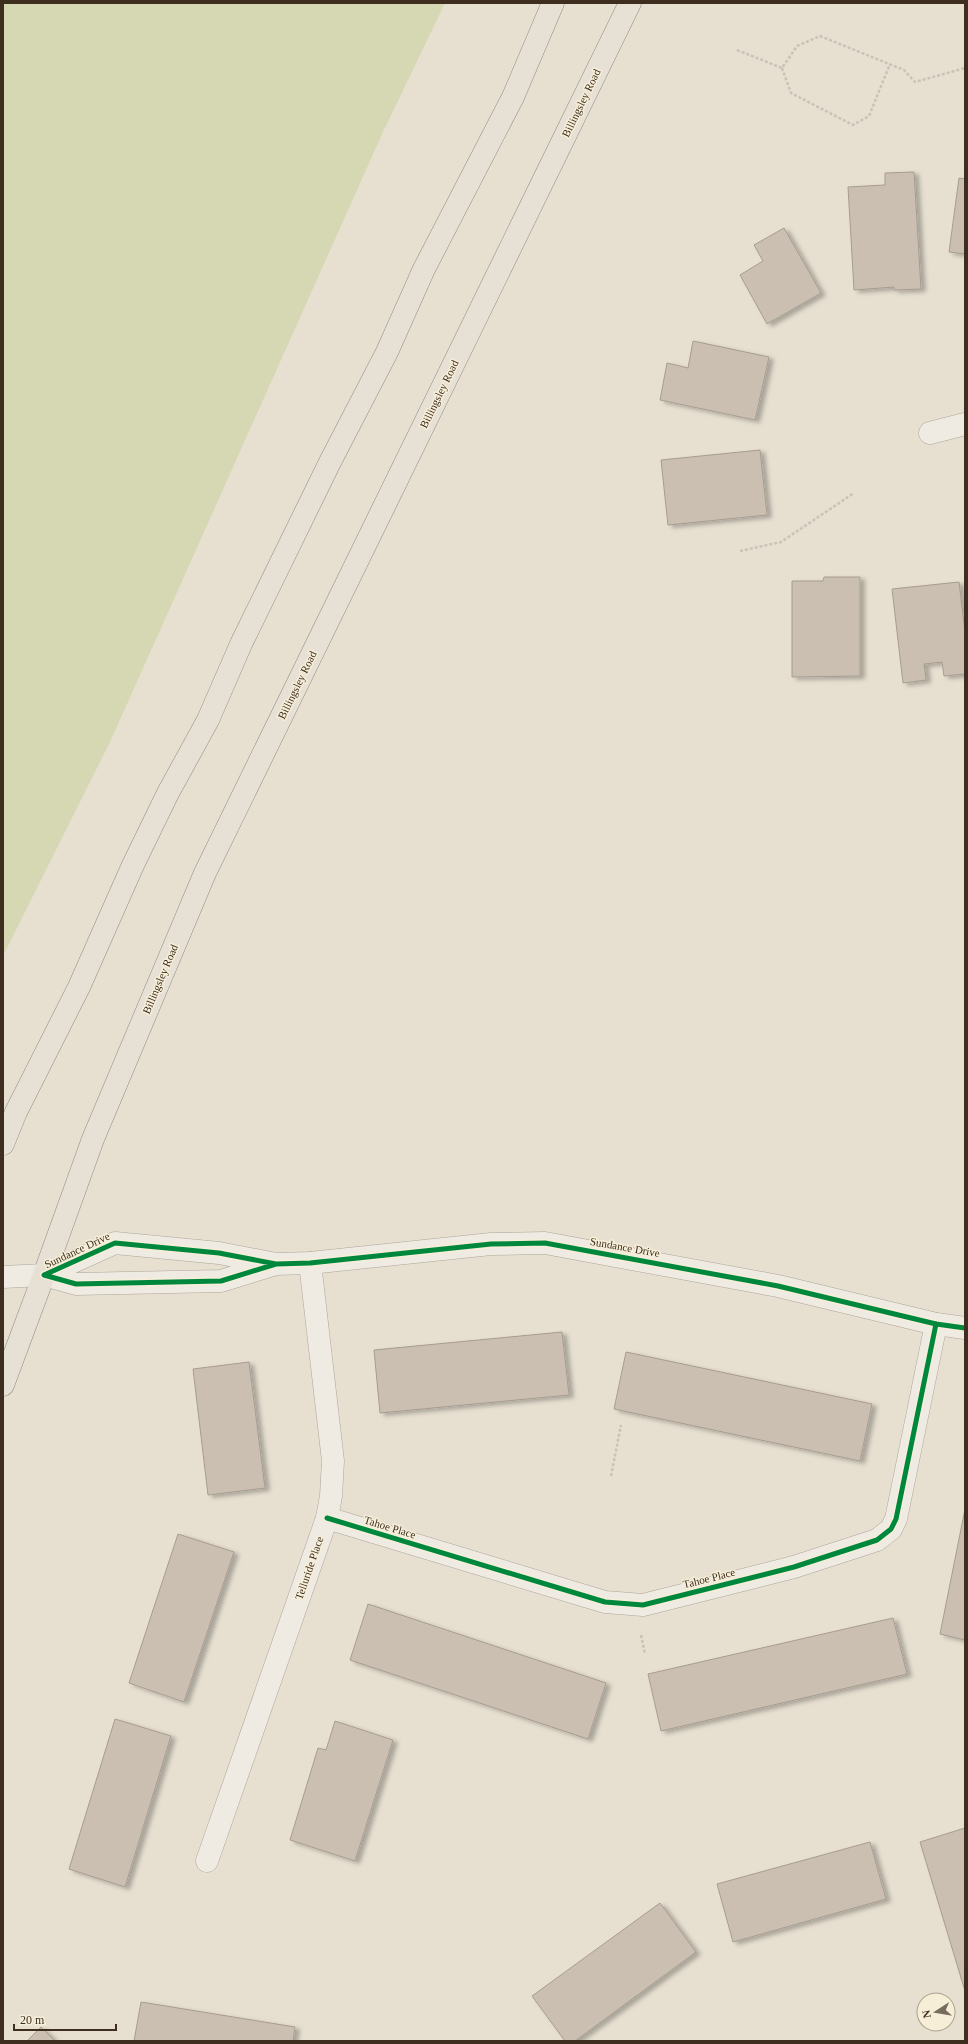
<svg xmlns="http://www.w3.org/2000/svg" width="968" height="2044" font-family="Georgia,serif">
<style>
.green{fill:#d6d7b3}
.building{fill:#cbbfb2;stroke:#a89c90;filter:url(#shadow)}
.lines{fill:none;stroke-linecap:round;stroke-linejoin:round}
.minor-casing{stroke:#ada599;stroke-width:23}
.major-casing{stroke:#928b80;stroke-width:23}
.path{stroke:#c8c2b9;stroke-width:2.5;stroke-dasharray:3 2;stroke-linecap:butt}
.minor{stroke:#efebe3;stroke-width:22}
.major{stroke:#e6e1d4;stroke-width:22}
.cycleway-casing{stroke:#f7eed8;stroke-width:8}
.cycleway{stroke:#00873e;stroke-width:5}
.labels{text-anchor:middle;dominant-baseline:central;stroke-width:3;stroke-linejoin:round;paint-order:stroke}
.street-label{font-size:11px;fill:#3d2e20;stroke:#f7eed8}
</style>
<defs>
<filter id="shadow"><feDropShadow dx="4.5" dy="2.5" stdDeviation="2" flood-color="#0004"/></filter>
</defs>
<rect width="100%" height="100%" fill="#e7e0d1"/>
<polygon class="green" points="3,3 445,3 383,132 110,742 3,956"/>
<g class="building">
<polygon points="914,172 921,289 894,290 894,287 854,290 848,187 885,185 885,173"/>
<polygon points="959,178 965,179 965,254 949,252"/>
<polygon points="784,228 821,293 767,324 740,275 763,261 754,245"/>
<polygon points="693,341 769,357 755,420 660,400 667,363 688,368"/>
<polygon points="760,450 767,515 668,525 661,460"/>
<polygon points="824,577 860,577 860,676 792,677 792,581 823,581"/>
<polygon points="959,582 965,632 965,674 944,676 942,662 924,664 926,680 903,683 892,589"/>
<polygon points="562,1332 569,1395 380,1413 374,1350"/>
<polygon points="626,1352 872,1404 860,1461 614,1409"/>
<polygon points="249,1362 265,1488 208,1495 193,1369"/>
<polygon points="965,1509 965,1640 940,1634"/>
<polygon points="178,1534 234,1552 184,1702 129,1683"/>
<polygon points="368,1604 606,1683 588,1739 350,1660"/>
<polygon points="893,1618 907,1674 661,1731 648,1674"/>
<polygon points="115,1719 171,1736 125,1887 69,1869"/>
<polygon points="335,1721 393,1740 355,1861 290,1840 318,1748 326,1750"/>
<polygon points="965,1828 965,1991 920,1842"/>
<polygon points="870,1842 886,1899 733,1942 717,1884"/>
<polygon points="660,1903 696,1952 575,2041 565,2041 532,1996"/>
<polygon points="141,2002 295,2027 293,2041 134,2041"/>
<polygon points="41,2027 55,2041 27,2041"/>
</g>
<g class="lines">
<defs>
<g id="minor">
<polyline points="930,433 965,424"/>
<polyline points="276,1264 221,1281 76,1284 44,1275 115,1243 219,1253 276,1264 310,1263 491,1244 545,1243 778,1286 936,1324 965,1328"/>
<polyline points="3,1277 44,1275"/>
<polyline points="327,1518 605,1602 643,1605 794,1567 877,1540 891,1529 896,1519 936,1324"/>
<polyline points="207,1861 327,1518 331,1496 333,1461 310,1263"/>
</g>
<g id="major">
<polyline points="3,1144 16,1112 79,987 133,865 168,793 208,720 241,644 330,462 387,352 424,269 513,97 553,3"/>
<polyline points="3,1385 44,1275 93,1139 205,873 630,3"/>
</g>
</defs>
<use href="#minor" class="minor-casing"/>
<use href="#major" class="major-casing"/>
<g class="path">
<polyline points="737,50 782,68 797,46 820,36 904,70 915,82 965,68"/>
<polyline points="782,68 791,93 853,125 869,116 890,64"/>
<polyline points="740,551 781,542 854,493"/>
<polyline points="611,1476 621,1425"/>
<polyline points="641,1635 645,1654"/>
</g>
<use href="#minor" class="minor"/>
<use href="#major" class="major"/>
<defs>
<g id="cycleway">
<polyline points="276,1264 221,1281 76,1284 44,1275 115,1243 219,1253 276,1264 310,1263 491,1244 545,1243 778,1286 936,1324 965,1328"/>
<polyline points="327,1518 605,1602 643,1605 794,1567 877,1540 891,1529 896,1519 936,1324"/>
</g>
</defs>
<use href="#cycleway" class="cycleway-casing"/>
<use href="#cycleway" class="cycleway"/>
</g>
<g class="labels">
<g class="street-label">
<text transform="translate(581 103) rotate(-64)">Billingsley Road</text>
<text transform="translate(439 394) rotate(-64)">Billingsley Road</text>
<text transform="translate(297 685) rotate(-64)">Billingsley Road</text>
<text transform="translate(160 979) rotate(-67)">Billingsley Road</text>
<text transform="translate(625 1247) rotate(10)">Sundance Drive</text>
<text transform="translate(77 1250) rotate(-25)">Sundance Drive</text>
<text transform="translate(390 1527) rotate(17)">Tahoe Place</text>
<text transform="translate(309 1568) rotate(-71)">Telluride Place</text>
<text transform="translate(709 1578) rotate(-14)">Tahoe Place</text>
</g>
</g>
<rect width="968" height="2044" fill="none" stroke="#3d2e20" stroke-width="8"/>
<g transform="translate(936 2012) rotate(258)"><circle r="19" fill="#f7eed8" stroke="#ada18e"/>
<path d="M0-3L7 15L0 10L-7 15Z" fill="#786c5e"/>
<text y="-6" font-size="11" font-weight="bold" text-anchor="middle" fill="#3d2e20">N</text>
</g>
<path d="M14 2024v6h102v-6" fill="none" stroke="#3d2e20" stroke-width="2"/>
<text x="20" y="2024" font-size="12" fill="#3d2e20" stroke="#f7eed8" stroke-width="3" paint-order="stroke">20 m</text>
</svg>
